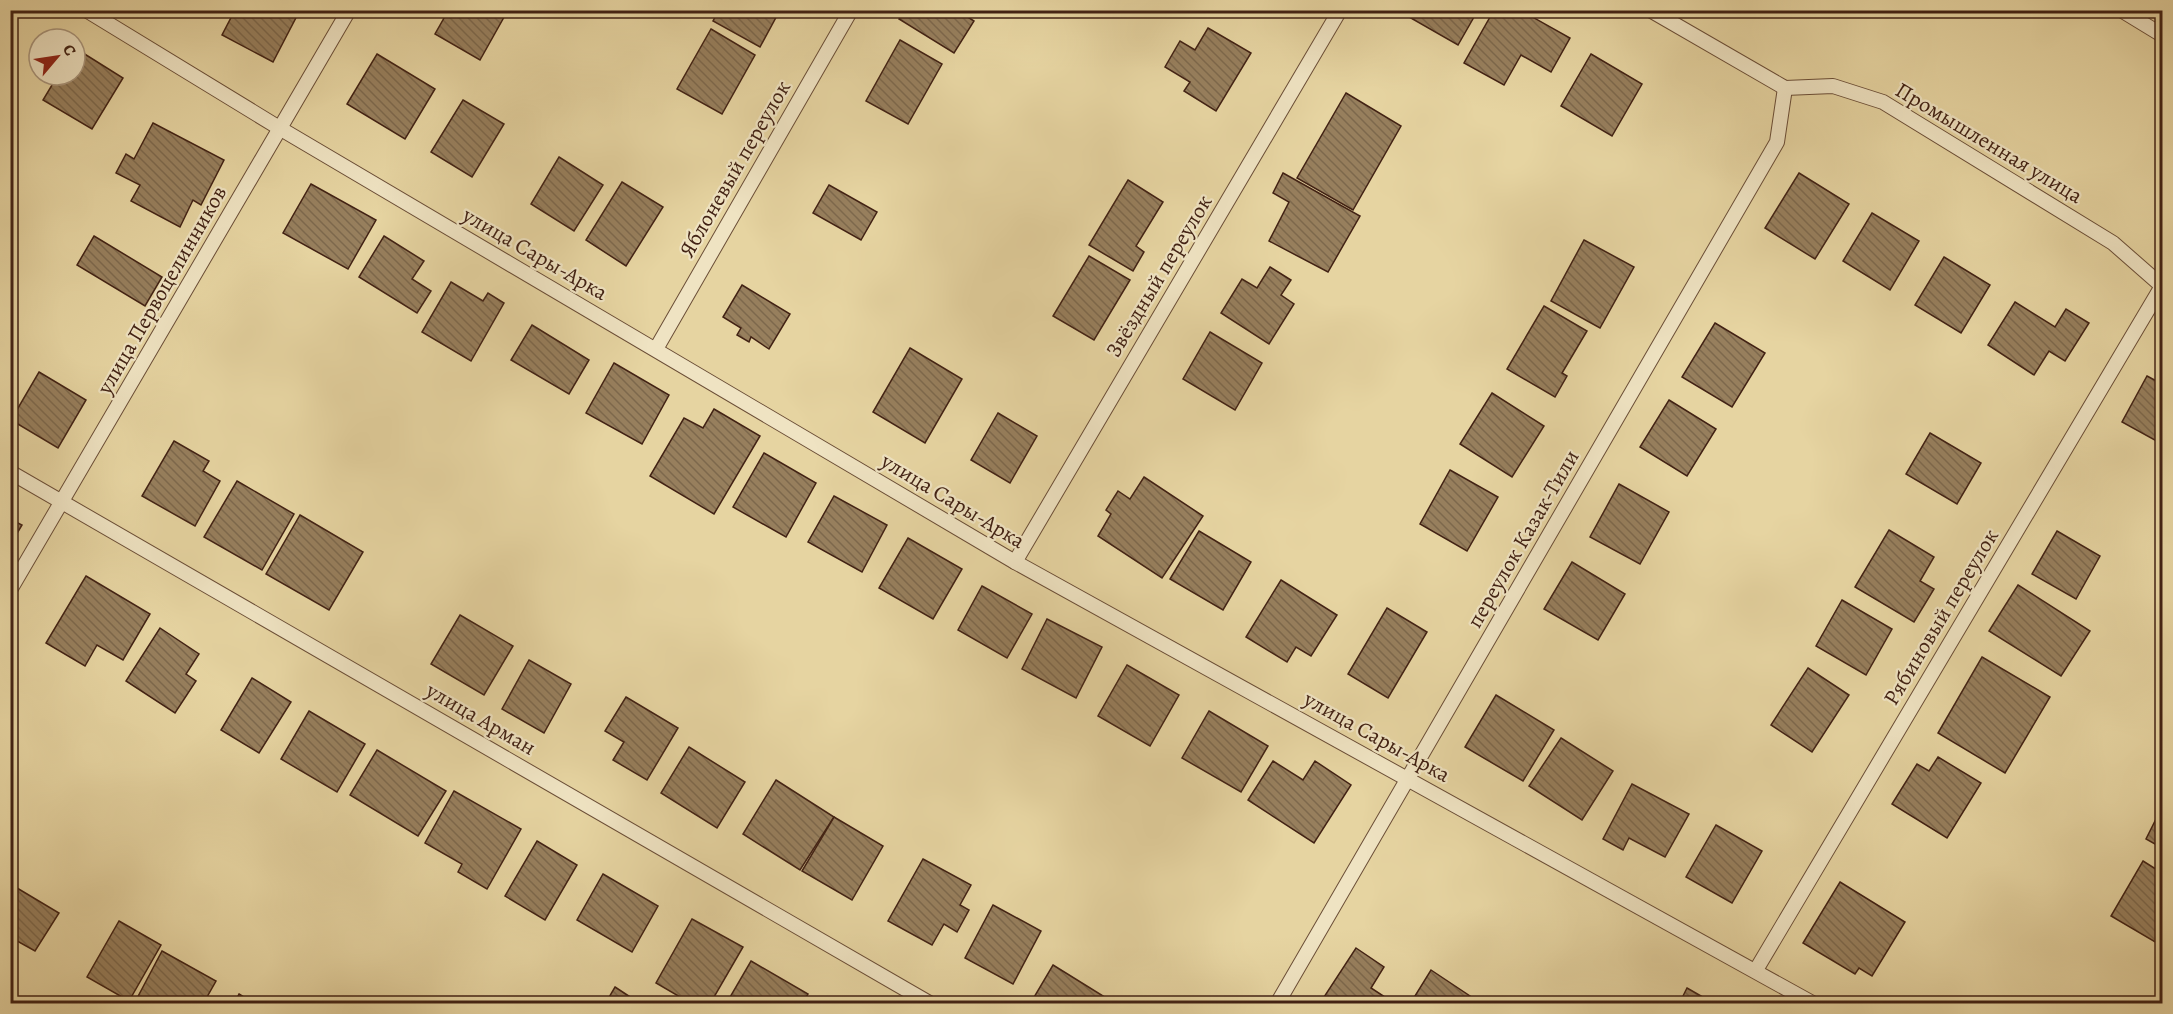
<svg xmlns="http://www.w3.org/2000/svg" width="2173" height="1014" font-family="Alegreya,serif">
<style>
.building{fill:url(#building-back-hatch);stroke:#422214;stroke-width:1.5}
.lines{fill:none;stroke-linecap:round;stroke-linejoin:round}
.service-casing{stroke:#6b4e37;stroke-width:16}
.service{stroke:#efe3c2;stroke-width:14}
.labels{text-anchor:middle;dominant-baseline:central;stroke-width:4.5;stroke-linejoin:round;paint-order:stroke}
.street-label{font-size:22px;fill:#422214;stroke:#efe3c2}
</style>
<defs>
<pattern id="building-back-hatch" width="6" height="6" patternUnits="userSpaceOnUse" patternTransform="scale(1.5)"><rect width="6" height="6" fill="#977f5d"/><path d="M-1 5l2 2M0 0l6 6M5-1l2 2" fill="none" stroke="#7d684c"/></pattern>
</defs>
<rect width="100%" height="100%" fill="#e6d4a1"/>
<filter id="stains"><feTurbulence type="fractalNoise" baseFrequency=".00333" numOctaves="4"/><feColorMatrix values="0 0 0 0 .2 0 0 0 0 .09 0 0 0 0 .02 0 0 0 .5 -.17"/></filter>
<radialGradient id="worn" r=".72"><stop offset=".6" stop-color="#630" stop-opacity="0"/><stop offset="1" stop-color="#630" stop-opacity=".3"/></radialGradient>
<g class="building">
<polygon points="235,10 300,10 273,62 222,35"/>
<polygon points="431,10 508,10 480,60 435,34 444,18"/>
<polygon points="719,10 780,10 760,47 713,21"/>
<polygon points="905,10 957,10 974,21 954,53 899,19"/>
<polygon points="1413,10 1478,10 1458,45 1409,17"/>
<polygon points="1494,10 1520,10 1570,38 1551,72 1521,55 1504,85 1464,63"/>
<polygon points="1208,28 1251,53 1216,111 1184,91 1190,82 1165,67 1180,41 1195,50"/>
<polygon points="711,29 755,55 722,114 677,89"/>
<polygon points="900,40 942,64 908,124 866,101"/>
<polygon points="75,48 123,78 92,129 43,100 58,75 75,75"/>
<polygon points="377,54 435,89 405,139 347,104"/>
<polygon points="1591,54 1642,84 1612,136 1561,106"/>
<polygon points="1346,93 1401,126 1353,210 1297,178"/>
<polygon points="463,100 504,124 472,177 431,152"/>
<polygon points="153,123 224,160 201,205 193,200 180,227 131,201 140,185 116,173 126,154 134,159"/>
<polygon points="559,157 603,185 574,231 531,204"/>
<polygon points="1283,173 1360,216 1328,272 1269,241 1289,202 1273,193"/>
<polygon points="1799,173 1849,204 1815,259 1765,228"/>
<polygon points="1128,180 1163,202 1136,246 1144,252 1133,271 1089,245"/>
<polygon points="622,182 663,207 626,266 586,240"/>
<polygon points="311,184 376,220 348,269 283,233"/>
<polygon points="829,185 877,212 861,240 813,213"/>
<polygon points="1872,213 1919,241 1890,290 1843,261"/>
<polygon points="94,236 162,277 145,306 77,265"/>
<polygon points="384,236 424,261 412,279 431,291 417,313 359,277"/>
<polygon points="1584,240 1634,267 1600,328 1551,301"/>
<polygon points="1089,256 1130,280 1094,340 1053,316"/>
<polygon points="1944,257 1990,285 1961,333 1915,305"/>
<polygon points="1270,267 1291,280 1281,295 1294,304 1269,344 1221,313 1242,279 1257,288"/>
<polygon points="451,282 483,301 488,293 504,303 471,361 422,332"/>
<polygon points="742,285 790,314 769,349 751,337 749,342 737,335 741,328 723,317"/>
<polygon points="2015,302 2055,327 2066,309 2089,323 2065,361 2049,351 2034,375 1988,345"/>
<polygon points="1544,306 1587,331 1562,373 1567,376 1555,397 1507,369"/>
<polygon points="1715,323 1765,353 1732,407 1682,377"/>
<polygon points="532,325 589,360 569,394 511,360"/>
<polygon points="1210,332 1262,363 1235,410 1183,379"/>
<polygon points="910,348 962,379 925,443 873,412"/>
<polygon points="614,363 669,395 642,444 586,413"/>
<polygon points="39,372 86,400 58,448 11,420"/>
<polygon points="2147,376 2162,384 2162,444 2122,422"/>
<polygon points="1492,393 1544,426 1512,477 1460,444"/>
<polygon points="1669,400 1716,429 1687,476 1640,447"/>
<polygon points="714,409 760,436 714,514 650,476 684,418 703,428"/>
<polygon points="998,413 1037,436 1010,483 971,460"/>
<polygon points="1930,433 1981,463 1957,504 1906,474"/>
<polygon points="174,441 209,461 203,471 220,481 195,526 142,496"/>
<polygon points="764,453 816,483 786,537 733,507"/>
<polygon points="1450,470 1498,497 1467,551 1420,524"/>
<polygon points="1144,477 1203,516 1162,578 1098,536 1111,514 1106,510 1118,491 1130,499"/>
<polygon points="237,481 294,514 262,570 204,537"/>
<polygon points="1619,484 1669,512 1640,564 1590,537"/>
<polygon points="834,496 887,525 862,572 808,542"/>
<polygon points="300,515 363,552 329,610 266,574"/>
<polygon points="10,519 22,525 10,545"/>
<polygon points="1889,530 1934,557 1920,581 1934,589 1914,622 1855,587"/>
<polygon points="1199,531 1251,562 1223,610 1170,579"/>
<polygon points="2057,531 2100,556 2076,599 2032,574"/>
<polygon points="908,538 962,569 933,619 879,588"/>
<polygon points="1572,562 1625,594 1598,640 1544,609"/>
<polygon points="86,576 150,614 123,660 97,645 85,666 46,643"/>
<polygon points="1281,580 1337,615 1311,656 1296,647 1287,662 1246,637"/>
<polygon points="2018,585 2090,631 2061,676 1989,631"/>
<polygon points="982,586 1032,614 1007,658 958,630"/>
<polygon points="1842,600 1892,629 1866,675 1816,646"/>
<polygon points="1387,608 1427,632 1388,698 1348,674"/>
<polygon points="460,615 513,646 484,695 431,664"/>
<polygon points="1047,619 1102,647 1076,698 1022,669"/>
<polygon points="160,628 199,654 186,674 196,681 175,713 126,681"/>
<polygon points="1982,657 2050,697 2005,773 1938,733"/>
<polygon points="529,660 571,684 544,733 502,709"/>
<polygon points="1127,665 1179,695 1150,746 1098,716"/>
<polygon points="1808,668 1849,695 1812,752 1771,725"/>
<polygon points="252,678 291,702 259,753 221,730"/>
<polygon points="1496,695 1554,730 1523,781 1465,747"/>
<polygon points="626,697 678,728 647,780 613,760 624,742 605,731"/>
<polygon points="309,711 365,744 337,792 281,759"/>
<polygon points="1209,711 1268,746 1241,792 1182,758"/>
<polygon points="1561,738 1613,771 1582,820 1529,786"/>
<polygon points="689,747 745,782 717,828 661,793"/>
<polygon points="377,750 446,791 418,836 350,795"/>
<polygon points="1938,757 1981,783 1947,838 1892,804 1917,764 1929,771"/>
<polygon points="1273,761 1303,780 1315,761 1351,785 1314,843 1248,800"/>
<polygon points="776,780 834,817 800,870 743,834"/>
<polygon points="1632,784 1689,814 1665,857 1629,838 1623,850 1603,839"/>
<polygon points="454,791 521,829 487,889 458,872 462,864 425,843"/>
<polygon points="2162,807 2162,848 2146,839"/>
<polygon points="834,817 883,846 852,900 802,871"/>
<polygon points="1716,825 1762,851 1732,903 1686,877"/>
<polygon points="537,841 577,865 545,920 505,896"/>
<polygon points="923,859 971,885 960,905 969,910 957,932 944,924 932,945 888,921"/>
<polygon points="2143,861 2162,873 2162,946 2111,916"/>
<polygon points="603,874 658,906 632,952 577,920"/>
<polygon points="1840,882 1905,922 1872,976 1859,968 1855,974 1803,943"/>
<polygon points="17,888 59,913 35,951 10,937 10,898"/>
<polygon points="993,905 1041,931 1013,984 965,958"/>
<polygon points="692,919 743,947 710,1004 692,1004 656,983"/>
<polygon points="119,921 161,945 129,1001 87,977"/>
<polygon points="1356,948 1384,967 1371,988 1391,1001 1389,1004 1334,1004 1324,997"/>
<polygon points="162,951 216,981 203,1004 134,1004"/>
<polygon points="751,961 808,994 802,1004 726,1004"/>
<polygon points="1053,965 1116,1004 1030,1004"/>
<polygon points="1431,970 1482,1004 1410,1004"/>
<polygon points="615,987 641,1004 605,1004"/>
<polygon points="1687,988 1715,1004 1679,1004"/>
<polygon points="239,994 255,1004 234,1004"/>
<polygon points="2068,997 2078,1004 2064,1004"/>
</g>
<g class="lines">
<defs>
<g id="service">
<polyline points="86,10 281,129 1015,562 1814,1004"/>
<polyline points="1650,10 1785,88 1833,86 1883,102 2113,243 2162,286"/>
<polyline points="2121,10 2162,35"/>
<polyline points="656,349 851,10"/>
<polyline points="10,472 931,1004"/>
<polyline points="1015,562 1340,10"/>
<polyline points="10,590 349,10"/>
<polyline points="1756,970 2162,286"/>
<polyline points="1277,1004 1777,142 1785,88"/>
</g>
</defs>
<use href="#service" class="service-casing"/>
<use href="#service" class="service"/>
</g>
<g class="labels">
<g class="street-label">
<text transform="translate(1989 143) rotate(31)">Промышленная улица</text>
<text transform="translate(735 169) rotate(-60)">Яблоневый переулок</text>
<text transform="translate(535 254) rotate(30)">улица Сары-Арка</text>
<text transform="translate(1159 276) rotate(-59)">Звёздный переулок</text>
<text transform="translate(162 290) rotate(-60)">улица Первоцелинников</text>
<text transform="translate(953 501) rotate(31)">улица Сары-Арка</text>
<text transform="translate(1523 539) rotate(-60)">переулок Казак-Тили</text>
<text transform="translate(1941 617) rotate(-59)">Рябиновый переулок</text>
<text transform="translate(481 719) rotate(30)">улица Арман</text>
<text transform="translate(1377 737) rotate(29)">улица Сары-Арка</text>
</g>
</g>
<rect width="2173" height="1014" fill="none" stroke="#e6d4a1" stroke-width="36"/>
<rect x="12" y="12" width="2149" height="990" fill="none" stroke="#422214" stroke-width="3"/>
<rect x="18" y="18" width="2137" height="978" fill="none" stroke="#422214" stroke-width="1.5"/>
<g transform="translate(57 57) rotate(61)"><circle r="28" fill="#efe3c2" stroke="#aa967c" stroke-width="1.5"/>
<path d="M0-4.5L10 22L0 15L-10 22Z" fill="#8f2418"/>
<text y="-9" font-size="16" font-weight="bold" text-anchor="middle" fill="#422214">С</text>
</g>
<rect width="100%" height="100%" filter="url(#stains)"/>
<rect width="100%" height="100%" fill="url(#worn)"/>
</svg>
